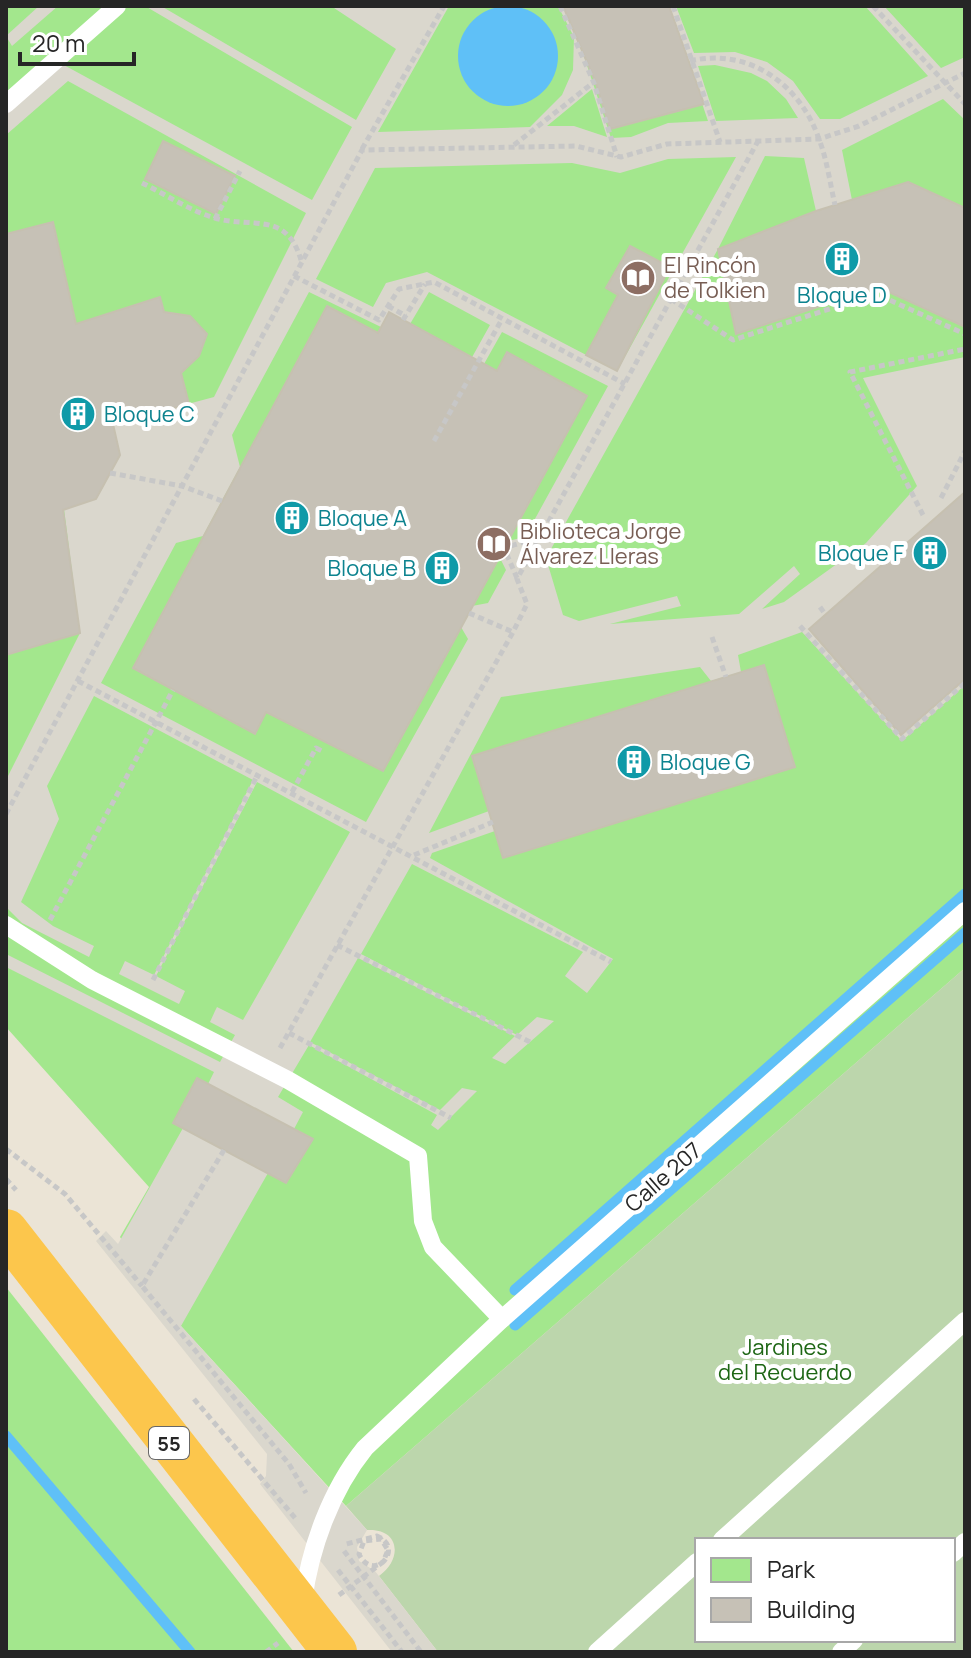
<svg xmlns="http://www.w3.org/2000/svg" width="971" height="1658" font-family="Manrope,sans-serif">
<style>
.green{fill:#a3e78d}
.cemetery{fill:#bcd6ac;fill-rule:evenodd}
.plaza{fill:#dad7cd;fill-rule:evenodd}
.water{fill:#5fc0f7}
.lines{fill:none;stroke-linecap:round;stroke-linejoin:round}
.stream{stroke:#5fc0f7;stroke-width:11}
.building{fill:#c6c1b6;stroke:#c6c0b0;stroke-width:2}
.path{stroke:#c7c7c7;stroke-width:5;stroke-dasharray:6 4;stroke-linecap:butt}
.service{stroke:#fff;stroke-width:18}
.trunk{stroke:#fcc64c;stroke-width:44}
.labels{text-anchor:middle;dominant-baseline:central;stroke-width:8;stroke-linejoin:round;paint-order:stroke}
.shield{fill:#fff;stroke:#676767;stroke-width:2}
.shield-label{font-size:20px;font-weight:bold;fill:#262626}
.education-label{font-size:22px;fill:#785e54;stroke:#fff;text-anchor:start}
.culture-label{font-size:22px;fill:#0d838f;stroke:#fff;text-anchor:start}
.street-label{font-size:22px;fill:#262626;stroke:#fff}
.park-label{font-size:22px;fill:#1d6614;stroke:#fff}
</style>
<rect width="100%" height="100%" fill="#ebe4d6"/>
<g class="green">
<polygon points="6,6 965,6 965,968 346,1506 181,1326 120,1237 149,1187 6,1027"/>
<polygon points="6,1287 294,1652 6,1652"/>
</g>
<path class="cemetery" d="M965,968V1652H438L379,1576C403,1559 400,1528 367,1530L346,1506ZM697,1540H953V1640H697Z"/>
<g class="plaza">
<polygon points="39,6 58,6 12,46 6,36"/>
<path d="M145,6H161L356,120L396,49L331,6H449L378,132L530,127L562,95L573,70L574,37L558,6H563L577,35L611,138L631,137L668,123L708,121L669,6H676L694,53L735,52L767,62L793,81L820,119H840L928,76L865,6H884L941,68L965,57V120L943,99L842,150L852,200L816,211L804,158L765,156L718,249L546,558L563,615L579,621L677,596L681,606L610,624L739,614L794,566L800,574L762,609L784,602L866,543L917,486L863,378L965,357V492L809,629L901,735L965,679V685L902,741L802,632L738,655L741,672L711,681L700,667L501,697L429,833L489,811L495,831L432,853L430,858L613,959L587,993L565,976L583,952L412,864L361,954L517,1035L537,1017L554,1021L505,1064L492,1058L515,1036L358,958L310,1042L440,1110L462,1088L477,1091L438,1130L431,1125L437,1115L309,1045L278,1097L303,1112L294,1129L208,1084L214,1072L6,967V954L220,1062L235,1035L210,1022L215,1011L217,1007L243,1020L350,832L257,782L156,976L185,991L179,1004L119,974L125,961L154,975L253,780L94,696L47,786L59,819L21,902L53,926L94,946L89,957L22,923L6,907V780L80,633L64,509L96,499L120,455L113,424L214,397L306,213L68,81L6,135V114L62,64L312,200L352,127ZM715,65L751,73L767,81L786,99L798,118L716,121L698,66ZM592,89L607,137L574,126H547ZM736,157L617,371L427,272L386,283L373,307L316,279L375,168L572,163L620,173L668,159ZM309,292L381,327L389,312L410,324L429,292L490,325L427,438L439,444L502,332L608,386L525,537L508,541L499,556L506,570L488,603L472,606L461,627L468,639L366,822L101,683L176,543L203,536L240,467L232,435Z"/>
<polygon points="183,1128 268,1173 181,1326 367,1530 357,1547 359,1561 375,1571 438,1652 392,1652 260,1484 266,1476 267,1454 96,1241 106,1231 118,1244"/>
</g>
<circle class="water" cx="508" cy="56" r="50"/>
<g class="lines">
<g class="stream">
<polyline points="515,1290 965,894"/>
<polyline points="515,1325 965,933"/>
<polyline points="6,1436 190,1652"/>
</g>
</g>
<g class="building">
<polygon points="563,6 669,6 704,104 610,129 595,81"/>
<polygon points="163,141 235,176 216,214 145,179"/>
<polygon points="908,182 965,208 965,327 878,287 736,334 718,249 816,211"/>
<polygon points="53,222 76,324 160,297 164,312 190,316 207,334 199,356 181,373 189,404 113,424 120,455 96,499 63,510 80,633 6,655 6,234"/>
<polygon points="630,246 670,267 617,371 586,355 618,295 606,288"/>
<polygon points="327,306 378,333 389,312 497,371 507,352 587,396 383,771 266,712 255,734 133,668"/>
<polygon points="965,492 965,679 901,735 809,629"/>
<polygon points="764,665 795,767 503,858 472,756"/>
<polygon points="197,1078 313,1139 286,1183 173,1123"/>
</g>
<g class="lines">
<g class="path">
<polyline points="560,6 594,83 617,157"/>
<polyline points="673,6 720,142"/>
<polyline points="873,6 965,104"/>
<path d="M690,61C748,47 800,84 819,139C827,160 830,183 835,205"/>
<polyline points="514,145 594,82"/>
<polyline points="362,149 444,6"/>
<path d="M142,183C165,194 190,211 215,218C252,229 286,210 301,260"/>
<polyline points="215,219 240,171"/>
<polyline points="294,276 379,320 399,289 434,282 625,384"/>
<polyline points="671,299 733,340 876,294 965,334"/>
<polyline points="388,306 406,316"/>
<polyline points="403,320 425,284"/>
<polyline points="434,441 502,319"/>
<polyline points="110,473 182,486 222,501"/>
<polyline points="941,498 965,451"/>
<polyline points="923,515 850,372 965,349"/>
<polyline points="517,578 504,548 540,537"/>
<polyline points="820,607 825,614"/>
<polyline points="469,613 513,632"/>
<polyline points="800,626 902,739 965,683"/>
<polyline points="712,637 726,677"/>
<polyline points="78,681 611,962"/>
<polyline points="292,792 316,748 322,751"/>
<polyline points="6,814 362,150 576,146 621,157 667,144 819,139 859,126 965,73"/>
<polyline points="414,855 493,822"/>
<polyline points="50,920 173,690"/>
<polyline points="337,945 530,1042"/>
<polyline points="153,980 258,774"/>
<polyline points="289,1033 451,1118"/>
<polyline points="280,1048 513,632 527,604 517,579 758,141"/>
<polyline points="6,1149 65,1194 142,1286"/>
<polyline points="224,1150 142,1286 289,1464 306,1493"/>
<polyline points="6,1179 16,1190"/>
<polyline points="194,1399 296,1519"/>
<polyline points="344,1551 421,1652"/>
<polyline points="338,1570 402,1652"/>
<path d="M339,1595L383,1562L388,1550L381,1539L364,1541L359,1554C373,1584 406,1548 377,1536L346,1544"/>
<polyline points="266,1652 278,1643"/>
</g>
<g class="service">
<polyline points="6,104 117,6"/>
<polyline points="6,925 92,980 288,1080 418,1156 423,1221 433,1247 502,1319"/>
<polyline points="722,1540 965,1321"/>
<polyline points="953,1553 965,1542"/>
<path d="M303,1601C310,1548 331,1490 365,1448L502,1319L965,911"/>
<polyline points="597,1652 697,1562"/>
<polyline points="841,1652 854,1640"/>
</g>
<polyline class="trunk" points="6,1231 335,1652"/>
</g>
<defs>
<symbol id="building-disc" viewBox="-11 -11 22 22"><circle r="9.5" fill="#0f9aa8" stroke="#fff"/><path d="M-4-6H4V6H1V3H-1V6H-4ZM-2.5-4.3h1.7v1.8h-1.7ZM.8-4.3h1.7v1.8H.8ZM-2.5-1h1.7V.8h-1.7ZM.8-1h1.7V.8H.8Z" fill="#fff"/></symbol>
<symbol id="library-disc" viewBox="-11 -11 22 22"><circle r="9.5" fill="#8d6e63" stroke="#fff"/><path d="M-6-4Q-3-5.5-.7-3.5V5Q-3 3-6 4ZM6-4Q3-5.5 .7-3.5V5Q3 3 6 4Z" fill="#fff"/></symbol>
</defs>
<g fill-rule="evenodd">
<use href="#building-disc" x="822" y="239" width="40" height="40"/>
<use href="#library-disc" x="618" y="258" width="40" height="40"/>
<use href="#building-disc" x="58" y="394" width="40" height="40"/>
<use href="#building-disc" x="272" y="498" width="40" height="40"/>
<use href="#library-disc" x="474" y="524" width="40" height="40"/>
<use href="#building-disc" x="910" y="533" width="40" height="40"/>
<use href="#building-disc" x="422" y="548" width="40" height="40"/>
<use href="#building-disc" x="614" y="742" width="40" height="40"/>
</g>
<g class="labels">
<rect class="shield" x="149" y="1427" width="40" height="32" rx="6"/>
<g class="shield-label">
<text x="169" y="1443">55</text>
</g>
<g class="education-label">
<text x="664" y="265">El Rincón<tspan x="664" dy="25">de Tolkien</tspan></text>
<text x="520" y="531">Biblioteca Jorge<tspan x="520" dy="25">Álvarez Lleras</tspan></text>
</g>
<g class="culture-label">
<text x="842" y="295" text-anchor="middle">Bloque D</text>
<text x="104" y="414">Bloque C</text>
<text x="318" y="518">Bloque A</text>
<text x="904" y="553" text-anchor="end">Bloque F</text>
<text x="416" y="568" text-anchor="end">Bloque B</text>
<text x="660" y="762">Bloque G</text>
</g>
<g class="street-label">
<text transform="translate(663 1177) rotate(-41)">Calle 207</text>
</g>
<g class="park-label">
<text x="785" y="1347">Jardines<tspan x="785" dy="25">del Recuerdo</tspan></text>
</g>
</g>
<rect width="971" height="1658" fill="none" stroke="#262626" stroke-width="16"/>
<rect x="695" y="1538" width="260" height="104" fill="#ffffff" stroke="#a8a8a8" stroke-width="2"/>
<rect x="711" y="1558" width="40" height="24" fill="#a3e78d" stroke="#a8a8a8" stroke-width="2"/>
<text x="767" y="1578" font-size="24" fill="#262626">Park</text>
<rect x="711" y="1598" width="40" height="24" fill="#c6c1b6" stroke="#a8a8a8" stroke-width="2"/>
<text x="767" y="1618" font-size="24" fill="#262626">Building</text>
<path d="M20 52v12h114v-12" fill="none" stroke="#262626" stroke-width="4"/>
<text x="32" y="52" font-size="24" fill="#262626" stroke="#ffffff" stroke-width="6" paint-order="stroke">20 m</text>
</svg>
